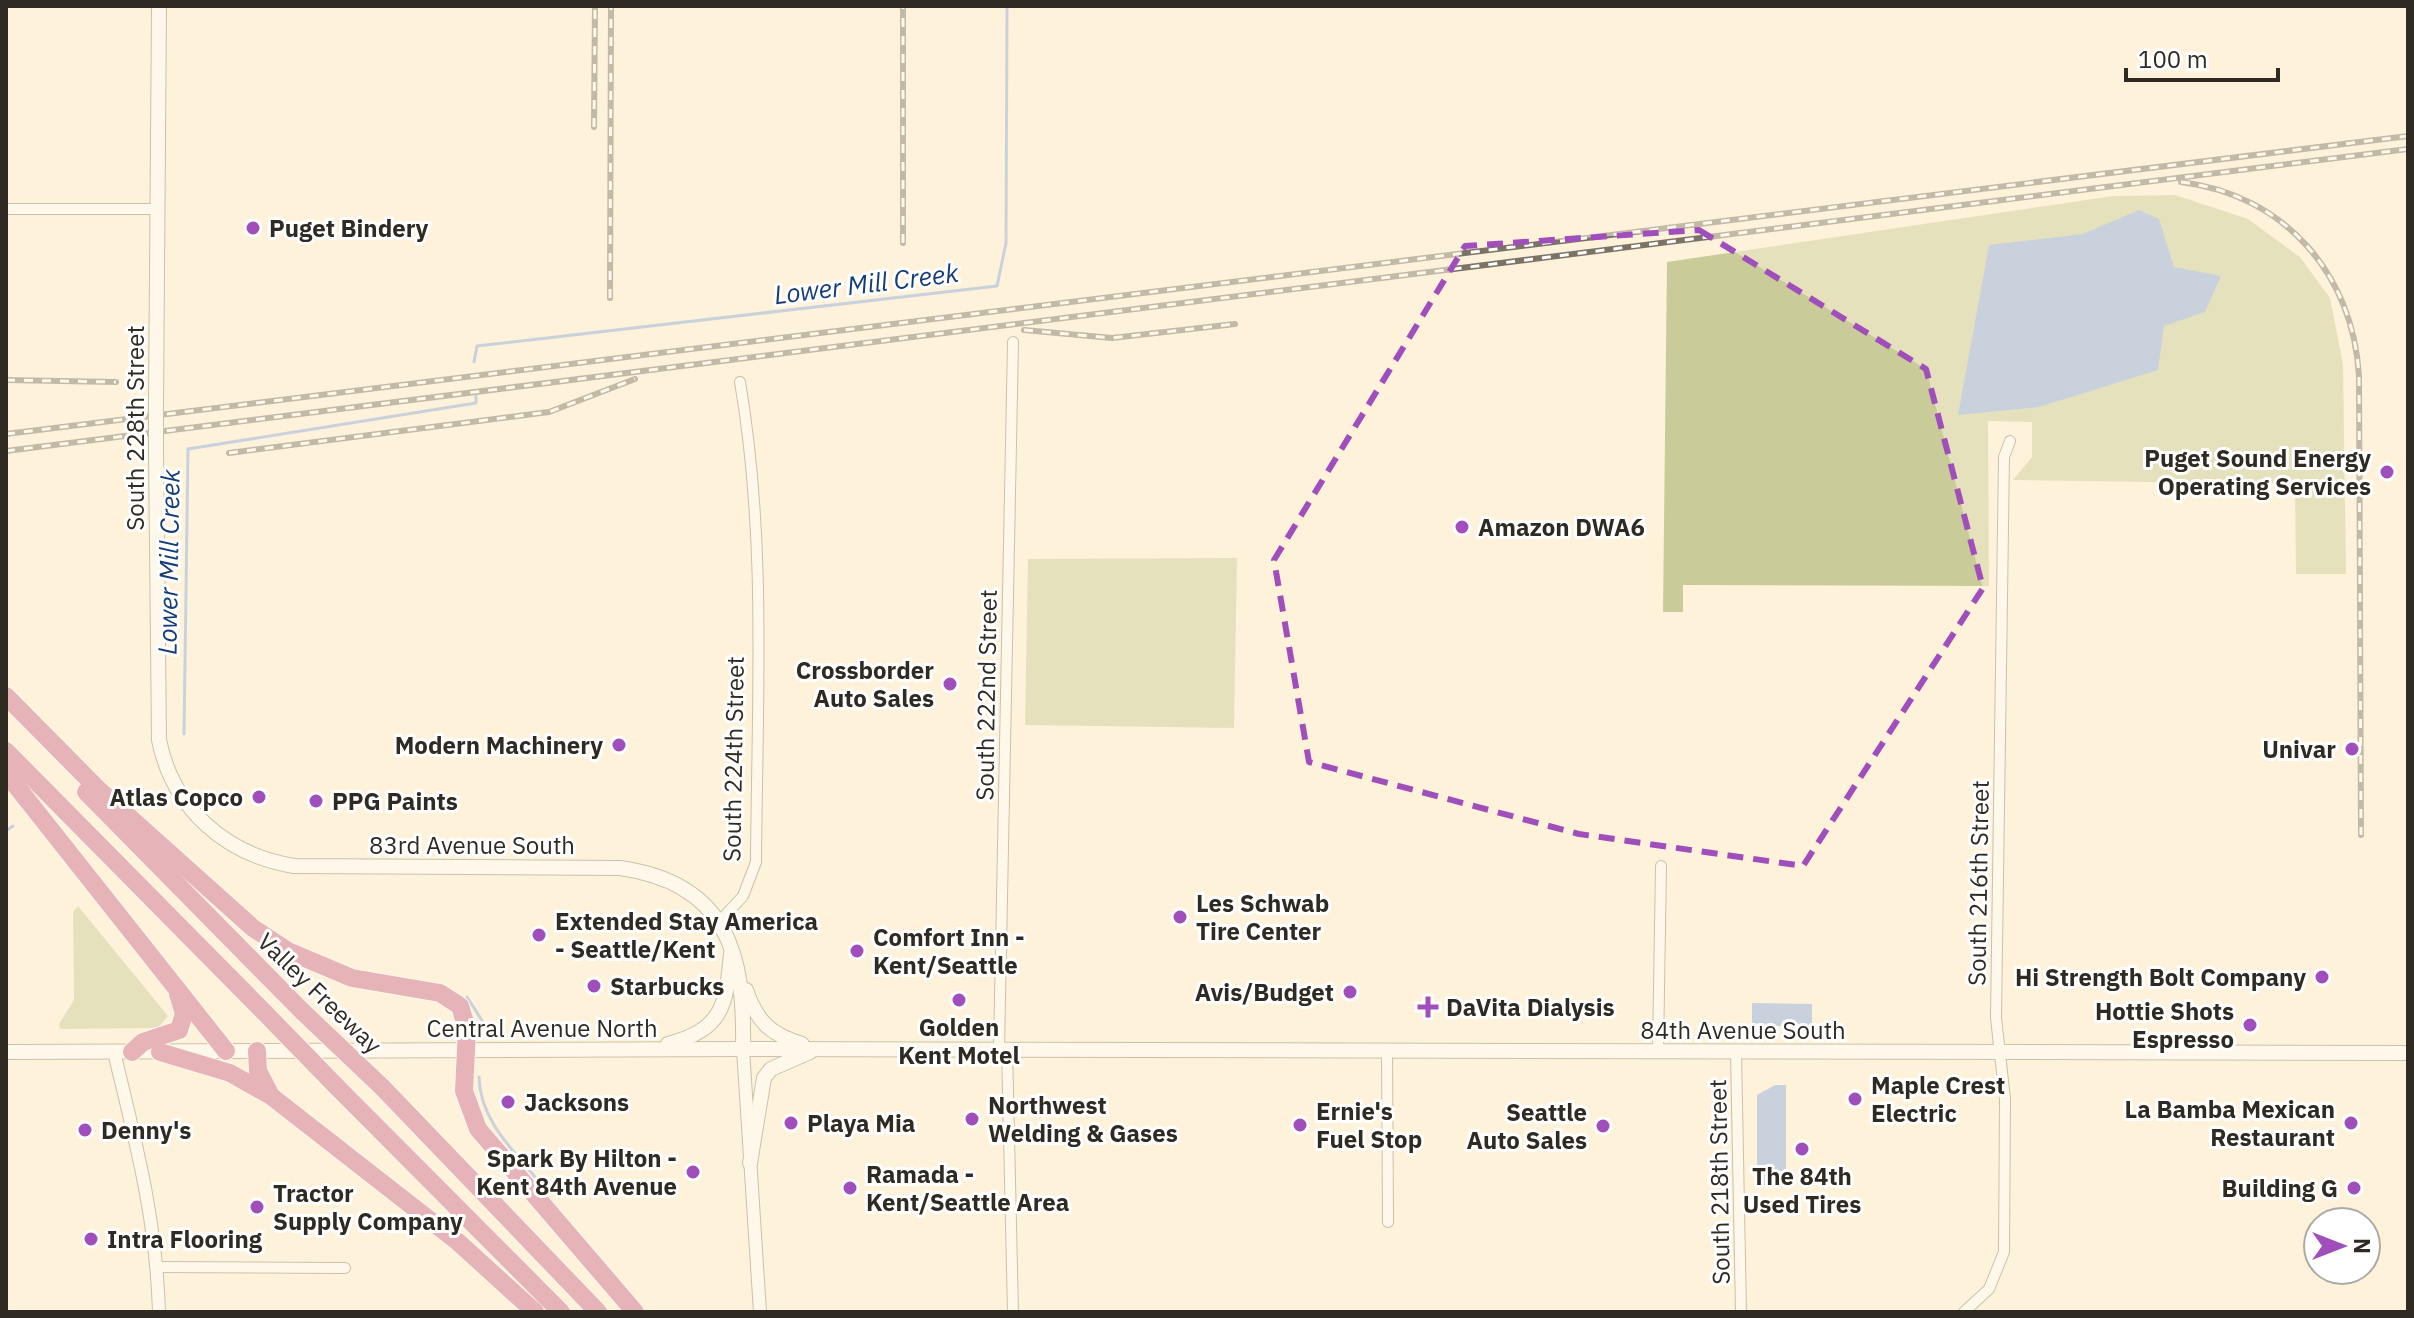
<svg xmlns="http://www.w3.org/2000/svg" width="2414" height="1318" font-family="'IBM Plex Sans',sans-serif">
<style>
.green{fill:#c9cc99}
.water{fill:#8aaadd}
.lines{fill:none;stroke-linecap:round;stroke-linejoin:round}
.stream{stroke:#8aaadd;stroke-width:3}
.minor-casing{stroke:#8f846f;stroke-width:12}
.tertiary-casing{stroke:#8f846f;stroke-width:14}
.secondary-casing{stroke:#8f846f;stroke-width:16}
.motorway-casing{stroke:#fff;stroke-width:20}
.minor{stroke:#fff;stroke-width:10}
.tertiary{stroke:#fff;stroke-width:12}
.secondary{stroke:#fff;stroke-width:14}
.motorway{stroke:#c96790;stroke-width:18}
.rail-casing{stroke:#7b7466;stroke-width:6}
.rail{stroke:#fff;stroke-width:3;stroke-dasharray:9;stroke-linecap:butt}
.secondary-bridge-casing{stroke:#8f846f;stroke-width:16;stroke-linecap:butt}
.motorway-bridge-casing{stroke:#fff;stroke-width:20;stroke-linecap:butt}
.secondary-bridge{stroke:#fff;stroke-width:14}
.motorway-bridge{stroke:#c96790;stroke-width:18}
.marked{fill:none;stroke:#a14ebd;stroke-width:6;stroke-dasharray:16 10;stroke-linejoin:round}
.poi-dot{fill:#a14ebd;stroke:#fff;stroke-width:3}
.labels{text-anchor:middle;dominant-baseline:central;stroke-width:6;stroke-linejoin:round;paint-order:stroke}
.poi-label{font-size:24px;font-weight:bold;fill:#2f2b22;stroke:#fff;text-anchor:start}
.street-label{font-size:24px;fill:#2f2b22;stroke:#fff}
.water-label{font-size:26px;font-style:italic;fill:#153c79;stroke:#fff}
</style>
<rect width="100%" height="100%" fill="#fef2db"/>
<g class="green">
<polygon points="2175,195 2248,219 2300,257 2330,298 2343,364 2346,574 2296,574 2295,484 2013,480 2032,457 2032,422 1988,421 1989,586 1683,585 1683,612 1663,612 1667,262 2113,196"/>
<polygon points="1237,558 1234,728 1025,725 1028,559"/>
<polygon points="78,906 168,1016 158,1028 60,1029 59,1024 74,1000 73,912"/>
</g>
<g class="water">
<polygon points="2139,210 2159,219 2174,267 2221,276 2205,312 2164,326 2158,370 2039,407 1958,415 1989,245 2083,234"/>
<polygon points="1752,1003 1812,1004 1812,1026 1752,1026"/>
<polygon points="1775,1085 1786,1085 1786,1185 1757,1185 1757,1095"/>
</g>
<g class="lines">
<g class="stream">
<polyline points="474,362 477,346 997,286 1006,243 1007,6"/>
<polyline points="184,734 188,449 476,403 476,396"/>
<polyline points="6,831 13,826"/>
<polyline points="467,997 483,1022"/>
<path d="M479,1077C480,1118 509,1146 535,1177"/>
</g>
<defs>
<g id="minor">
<polyline points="6,209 157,209"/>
<path d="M720,921L743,896L756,862C757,703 767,539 740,382"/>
<polyline points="999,1049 1013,342"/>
<polyline points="1007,1049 1013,1312"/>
<polyline points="1387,1051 1388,1222"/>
<polyline points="1658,1051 1661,866"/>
<polyline points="1736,1051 1741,1312"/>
<polyline points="158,1267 345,1268"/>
<polyline points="1964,1312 1989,1289 2004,1252 2005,1099 1996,1018 2004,457 2010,441"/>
</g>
<g id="tertiary">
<polyline points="743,1049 760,1312"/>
<path d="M114,1052C136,1144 156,1217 159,1312"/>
</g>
<g id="secondary">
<polyline points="156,405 159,6"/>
<path d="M156,451L159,740C173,809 226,855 294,866L620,868C727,883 745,954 743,1049"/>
<path d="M746,990C757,1022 771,1035 802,1044"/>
<path d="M668,1044C723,1029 726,1006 731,954"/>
<polyline points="6,1052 743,1049 2408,1053"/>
<polyline points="750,1163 764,1078 771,1069 810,1052"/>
</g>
<g id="motorway">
<polyline points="6,696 99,790 253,928 288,951 352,978 440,993 460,1006 467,1029 464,1091 478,1129 635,1312"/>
<polyline points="6,751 264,1012"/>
<polyline points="6,773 226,1051"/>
<polyline points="86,792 303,1012"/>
<polyline points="257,1051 258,1071 271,1096"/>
<polyline points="132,1052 143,1042 179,1030 184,1014 178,994"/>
<polyline points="160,1052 230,1073 271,1096 458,1242 535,1312"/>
<polyline points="337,1087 561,1312"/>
<polyline points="382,1087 598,1312"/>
</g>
</defs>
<use href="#minor" class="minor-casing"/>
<use href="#tertiary" class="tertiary-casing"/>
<use href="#secondary" class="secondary-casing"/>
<use href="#motorway" class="motorway-casing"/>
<use href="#minor" class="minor"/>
<use href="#tertiary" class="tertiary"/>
<use href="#secondary" class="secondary"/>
<use href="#motorway" class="motorway"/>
<defs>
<g id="rail">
<polyline points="594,127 595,6"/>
<path d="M2181,182C2285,195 2353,274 2359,376L2361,835"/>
<polyline points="903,243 903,6"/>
<polyline points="610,298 611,6"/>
<polyline points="1024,330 1112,338 1235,324"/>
<polyline points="6,380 116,382"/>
<polyline points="6,434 2408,136"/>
<polyline points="6,451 2408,149"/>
<polyline points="229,453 549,412 635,379"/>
</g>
</defs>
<use href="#rail" class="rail-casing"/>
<use href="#rail" class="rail"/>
<defs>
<polyline id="secondary-bridge" points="156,405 156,451"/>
<g id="motorway-bridge">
<polyline points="264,1012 337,1087"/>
<polyline points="303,1012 382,1087"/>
</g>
</defs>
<use href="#secondary-bridge" class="secondary-bridge-casing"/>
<use href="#motorway-bridge" class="motorway-bridge-casing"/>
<use href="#secondary-bridge" class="secondary-bridge"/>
<use href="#motorway-bridge" class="motorway-bridge"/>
</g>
<path d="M0 0H2414V1318H0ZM1699,230L1926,369L1983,588L1803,866L1579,834L1309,762L1274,560L1465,246Z" fill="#fef2db" fill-opacity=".55" fill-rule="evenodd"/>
<path class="marked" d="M1699,230L1926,369L1983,588L1803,866L1579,834L1309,762L1274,560L1465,246Z"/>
<g class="poi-dot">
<circle cx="253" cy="228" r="8"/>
<circle cx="2387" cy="472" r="8"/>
<circle cx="1462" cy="527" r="8"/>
<circle cx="950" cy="684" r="8"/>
<circle cx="619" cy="745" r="8"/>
<circle cx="2352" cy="749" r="8"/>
<circle cx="259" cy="797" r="8"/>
<circle cx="316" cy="801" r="8"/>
<circle cx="1180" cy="917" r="8"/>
<circle cx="539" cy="935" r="8"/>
<circle cx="857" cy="951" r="8"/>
<circle cx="2322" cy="977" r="8"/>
<circle cx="594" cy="986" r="8"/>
<circle cx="1350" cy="992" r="8"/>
<circle cx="959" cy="1000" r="8"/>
<path d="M1424 995h8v8h8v8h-8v8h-8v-8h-8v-8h8z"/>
<circle cx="2250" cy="1025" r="8"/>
<circle cx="1855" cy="1099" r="8"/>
<circle cx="508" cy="1102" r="8"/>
<circle cx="972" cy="1119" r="8"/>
<circle cx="791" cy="1123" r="8"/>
<circle cx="2351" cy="1123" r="8"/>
<circle cx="1300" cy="1125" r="8"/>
<circle cx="1603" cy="1126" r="8"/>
<circle cx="85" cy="1130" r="8"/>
<circle cx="1802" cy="1149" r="8"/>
<circle cx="693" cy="1172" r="8"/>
<circle cx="850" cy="1188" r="8"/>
<circle cx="2354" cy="1188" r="8"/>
<circle cx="257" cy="1207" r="8"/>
<circle cx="91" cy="1239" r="8"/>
</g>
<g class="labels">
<g class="poi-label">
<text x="269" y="228">Puget Bindery</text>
<text x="2371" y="458" text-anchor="end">Puget Sound Energy<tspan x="2371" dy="28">Operating Services</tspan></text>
<text x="1478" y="527">Amazon DWA6</text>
<text x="934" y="670" text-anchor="end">Crossborder<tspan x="934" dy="28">Auto Sales</tspan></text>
<text x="603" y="745" text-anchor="end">Modern Machinery</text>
<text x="2336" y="749" text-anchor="end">Univar</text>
<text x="243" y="797" text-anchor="end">Atlas Copco</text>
<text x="332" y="801">PPG Paints</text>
<text x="1196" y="903">Les Schwab<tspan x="1196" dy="28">Tire Center</tspan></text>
<text x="555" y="921">Extended Stay America<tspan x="555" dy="28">- Seattle/Kent</tspan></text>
<text x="873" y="937">Comfort Inn -<tspan x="873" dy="28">Kent/Seattle</tspan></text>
<text x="2306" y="977" text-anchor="end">Hi Strength Bolt Company</text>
<text x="610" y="986">Starbucks</text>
<text x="1334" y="992" text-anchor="end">Avis/Budget</text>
<text x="1446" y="1007">DaVita Dialysis</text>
<text x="2234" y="1011" text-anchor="end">Hottie Shots<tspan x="2234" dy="28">Espresso</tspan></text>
<text x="959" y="1027" text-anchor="middle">Golden<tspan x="959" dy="28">Kent Motel</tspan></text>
<text x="1871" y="1085">Maple Crest<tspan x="1871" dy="28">Electric</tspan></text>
<text x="524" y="1102">Jacksons</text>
<text x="988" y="1105">Northwest<tspan x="988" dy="28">Welding &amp; Gases</tspan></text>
<text x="2335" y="1109" text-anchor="end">La Bamba Mexican<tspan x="2335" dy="28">Restaurant</tspan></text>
<text x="1316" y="1111">Ernie's<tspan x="1316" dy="28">Fuel Stop</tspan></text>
<text x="1587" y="1112" text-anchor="end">Seattle<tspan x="1587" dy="28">Auto Sales</tspan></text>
<text x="807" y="1123">Playa Mia</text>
<text x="101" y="1130">Denny's</text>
<text x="677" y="1158" text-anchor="end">Spark By Hilton -<tspan x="677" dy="28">Kent 84th Avenue</tspan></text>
<text x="866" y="1174">Ramada -<tspan x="866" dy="28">Kent/Seattle Area</tspan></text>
<text x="1802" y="1176" text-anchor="middle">The 84th<tspan x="1802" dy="28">Used Tires</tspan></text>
<text x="2338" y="1188" text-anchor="end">Building G</text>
<text x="273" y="1193">Tractor<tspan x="273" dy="28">Supply Company</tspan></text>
<text x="107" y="1239">Intra Flooring</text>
</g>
<g class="street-label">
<text transform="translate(135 428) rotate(-90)">South 228th Street</text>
<text transform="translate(986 695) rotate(-89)">South 222nd Street</text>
<text transform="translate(733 759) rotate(-89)">South 224th Street</text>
<text x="472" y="845">83rd Avenue South</text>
<text transform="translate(1978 883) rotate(-89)">South 216th Street</text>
<text transform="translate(320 993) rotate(44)">Valley Freeway</text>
<text x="542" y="1028">Central Avenue North</text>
<text x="1743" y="1030">84th Avenue South</text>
<text transform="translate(1719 1182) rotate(-91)">South 218th Street</text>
</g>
<g class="water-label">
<text transform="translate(866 283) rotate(-7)">Lower Mill Creek</text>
<text transform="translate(168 562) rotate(-89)">Lower Mill Creek</text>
</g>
</g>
<rect width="2414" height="1318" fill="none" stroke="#2f2b22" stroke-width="16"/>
<g transform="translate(2342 1246) rotate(90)"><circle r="38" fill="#ffffff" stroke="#acaaa7" stroke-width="2"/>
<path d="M0-6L14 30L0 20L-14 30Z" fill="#a14ebd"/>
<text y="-12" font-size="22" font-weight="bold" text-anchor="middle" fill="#2f2b22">N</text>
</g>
<path d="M2126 68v12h152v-12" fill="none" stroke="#2f2b22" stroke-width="4"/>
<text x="2138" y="68" font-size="24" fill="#2f2b22" stroke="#ffffff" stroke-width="6" paint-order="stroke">100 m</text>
</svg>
